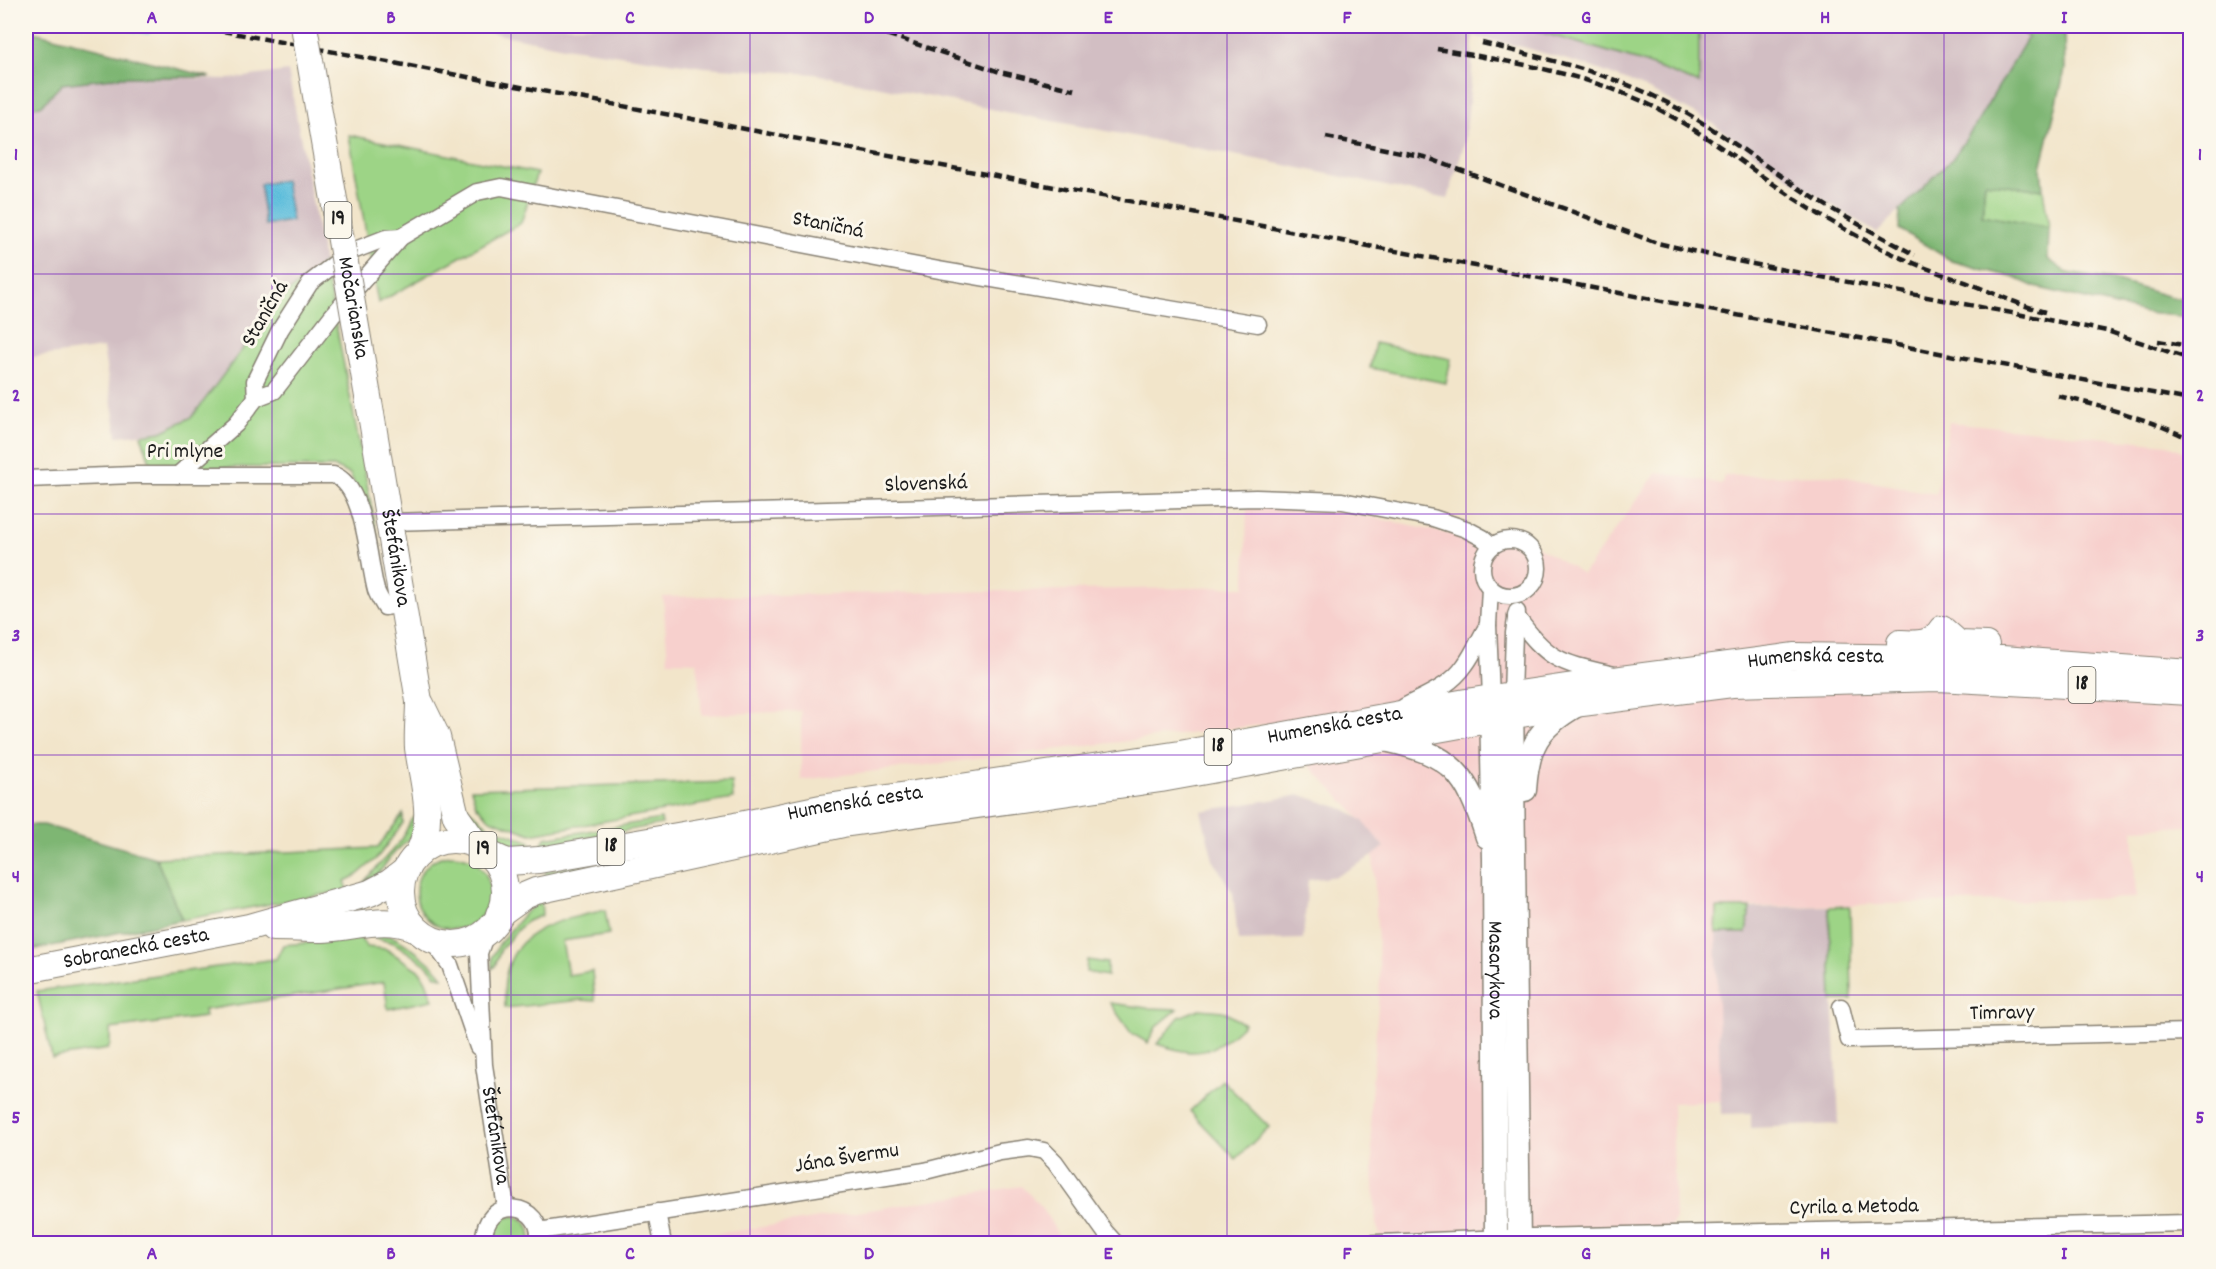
<svg xmlns="http://www.w3.org/2000/svg" width="2216" height="1269" font-family="Dekko,sans-serif">
<style>
.built{fill:#f7d0cd}
.industrial{fill:#d2bec3}
.green{fill:#9dd486;stroke:#5c7851;stroke-width:1.5}
.forest{fill:#7eb673;stroke:#4d6948;stroke-width:1.5}
.water{fill:#5dbddb;stroke:#3c6c7c;stroke-width:1.5}
.lines{fill:none;stroke-linecap:round;stroke-linejoin:round}
.stream{stroke:#5dbddb;stroke-width:4.5}
.minor-casing{stroke:#878073;stroke-width:19}
.secondary-casing{stroke:#878073;stroke-width:25}
.primary-casing{stroke:#878073;stroke-width:28}
.minor{stroke:#fff;stroke-width:16}
.secondary{stroke:#fff;stroke-width:22}
.primary{stroke:#fff;stroke-width:26}
.rail{stroke:#1c1c1c;stroke-width:4.5;stroke-dasharray:9 4.5;stroke-linecap:butt}
.primary-bridge-casing{stroke:#878073;stroke-width:28;stroke-linecap:butt}
.primary-bridge{stroke:#fff;stroke-width:26}
.grid{fill:none;stroke:#7b2cbf;stroke-width:1.5;stroke-opacity:0.55}
.labels{text-anchor:middle;dominant-baseline:central;stroke-width:6;stroke-linejoin:round;paint-order:stroke}
.shield{fill:#fbf7ec;stroke:#5f5e5a;stroke-width:1.5}
.shield-label{font-size:21px;font-weight:bold;fill:#1c1c1c}
.street-label{font-size:22px;fill:#1c1c1c;stroke:#fbf7ec}
.neatline{fill:none;stroke:#7b2cbf;stroke-width:2}
.grid-label{font-size:20px;text-anchor:middle;font-weight:bold;fill:#7b2cbf}
</style>
<rect width="100%" height="100%" fill="#fbf7ec"/>
<filter id="ink" filterUnits="userSpaceOnUse"><feTurbulence type="fractalNoise" baseFrequency=".0167" numOctaves="2"/><feDisplacementMap in="SourceGraphic" scale="12" xChannelSelector="R" yChannelSelector="G"/><feConvolveMatrix kernelMatrix="1 2 1 2 8 2 1 2 1" color-interpolation-filters="sRGB"/></filter>
<filter id="wash" filterUnits="userSpaceOnUse"><feTurbulence type="fractalNoise" baseFrequency=".008" numOctaves="4" result="noise"/><feDisplacementMap in="SourceGraphic" scale="24" xChannelSelector="R" yChannelSelector="G"/><feGaussianBlur stdDeviation="1.35" result="paint"/><feColorMatrix in="noise" values="0 0 0 0 0 0 0 0 0 0 0 0 0 0 0 0 0 1.4 0 .05"/><feComposite in="paint" operator="in"/></filter>
<g filter="url(#wash)">
<rect width="100%" height="100%" fill="#f2e5ca"/>
<g class="built">
<polygon points="1949,422 2168,444 2190,455 2190,826 2133,829 2136,898 1717,908 1721,1101 1672,1103 1675,1219 1663,1243 1383,1243 1376,1224 1370,1110 1380,980 1373,856 1384,847 1362,821 1270,724 801,780 801,711 702,715 697,662 668,661 663,597 1245,587 1247,505 1315,509 1375,518 1449,534 1517,534 1583,574 1657,472 1722,484 1724,476 1835,475 1936,494"/>
<polygon points="1021,1186 1042,1207 1063,1243 687,1243 686,1239"/>
</g>
<g class="industrial">
<polygon points="456,26 2010,26 2029,36 1975,126 1952,159 1877,233 1789,178 1706,119 1641,86 1591,67 1523,47 1473,36 1472,72 1465,141 1448,199 1266,161 1026,116 815,74 704,67 564,47"/>
<polygon points="288,71 324,263 279,300 192,417 161,432 117,436 103,348 26,358 26,108 41,106 61,84 121,77 229,79"/>
<polygon points="1301,795 1347,810 1363,821 1384,847 1373,856 1337,876 1308,880 1303,939 1238,941 1233,893 1213,860 1201,811"/>
<polygon points="1829,906 1839,1124 1751,1128 1751,1113 1721,1114 1716,933 1745,933 1750,908"/>
</g>
<g class="green">
<polygon points="1520,26 1699,26 1699,84 1640,61"/>
<polygon points="349,135 537,173 521,223 378,303"/>
<polygon points="1985,182 2043,190 2049,228 1982,215"/>
<polygon points="324,263 389,596 385,596 363,503 350,474 334,467 152,468 141,435 161,432 192,417 279,300"/>
<polygon points="1375,343 1451,359 1446,383 1370,368"/>
<polygon points="732,782 733,799 531,834 490,819 476,805 471,789"/>
<path d="M467,807L489,827L529,841L533,848C526,848 520,849 513,847C499,842 471,821 467,807Z"/>
<polygon points="403,814 403,823 377,858 357,875 345,881 348,890 182,920 156,858 377,848"/>
<polygon points="416,816 413,832 409,839 392,855 379,873 363,883 402,839 411,820"/>
<polygon points="661,819 662,824 541,846 545,838"/>
<polygon points="646,853 647,854 547,879 545,871"/>
<circle cx="453" cy="892" r="37"/>
<polygon points="541,900 542,915 528,921 521,926 501,949 495,966 492,969 492,957 500,943 526,912"/>
<polygon points="1850,906 1852,1000 1832,1000 1829,907"/>
<polygon points="1717,908 1750,908 1746,933 1716,933"/>
<path d="M605,910L609,934L562,941L568,975L592,971L595,1001L582,1000L505,1008C505,997 503,985 506,975C516,925 564,920 605,910Z"/>
<path d="M373,935C380,935 386,934 393,937C406,943 435,965 443,977L437,976L428,966L394,943L375,938Z"/>
<polygon points="360,938 367,947 386,949 420,971 426,981 433,1000 388,1009 384,982 204,1010 205,1017 110,1029 110,1044 108,1049 52,1058 37,991 276,959 283,945"/>
<polygon points="1087,960 1107,963 1107,976 1086,972"/>
<polygon points="1110,1003 1147,1008 1178,1009 1156,1027 1148,1043 1131,1033"/>
<path d="M1199,1009L1223,1011L1244,1024C1212,1055 1199,1058 1157,1044L1179,1017Z"/>
<polygon points="1222,1080 1269,1127 1236,1159 1190,1111"/>
<path d="M515,1216C528,1220 532,1230 530,1243H494C491,1228 499,1217 515,1216Z"/>
</g>
<g class="forest">
<polygon points="2010,26 2064,26 2065,70 2041,168 2043,190 1985,182 1982,215 2049,228 2048,259 2067,273 2113,280 2174,298 2190,299 2190,317 2145,313 2035,287 2015,278 1952,261 1899,229 1900,210 1952,159 1975,126 2028,37"/>
<polygon points="26,30 210,77 121,77 62,84 41,106 26,108"/>
<polygon points="26,825 44,825 156,858 182,920 26,951"/>
</g>
<polygon class="water" points="285,180 292,221 265,225 260,184"/>
<g class="lines">
<polyline class="stream" points="114,26 148,32"/>
</g>
</g>
<g filter="url(#ink)">
<g class="lines">
<defs>
<g id="minor">
<polyline points="256,398 255,381 280,330 310,283 350,252 386,238 401,237"/>
<polyline points="178,475 236,424 256,398 274,391 332,316 401,237 477,192 501,187 939,270 1258,324"/>
<path d="M26,479L134,475H333C365,484 368,562 376,590C378,596 382,602 385,607L403,604"/>
<polyline points="390,522 1256,498 1342,501 1433,518 1466,529 1483,538 1492,546"/>
<circle cx="1510" cy="568" r="28"/>
<polyline points="1490,588 1488,625 1491,698"/>
<path d="M1516,616C1549,662 1561,663 1614,675"/>
<polyline points="1512,695 1514,633 1517,612"/>
<path d="M1404,707C1426,695 1450,687 1465,665C1474,653 1480,638 1488,625"/>
<path id="s1" d="M487,930L479,953L484,1065L506,1208"/>
<polyline points="431,939 450,965 478,1047"/>
<polyline points="1841,1007 1849,1040 2190,1032"/>
<polyline points="657,1212 663,1244"/>
<polyline points="539,1231 925,1171 1000,1152 1029,1148 1044,1151 1055,1162 1105,1232 1116,1244"/>
<path d="M484,1244C481,1192 548,1201 538,1244"/>
<polyline points="1354,1244 1532,1237 2190,1223"/>
</g>
<g id="secondary">
<polyline points="1512,699 1519,1244"/>
<path id="s2" d="M1491,702L1494,859L1496,1244"/>
<path d="M1385,740C1453,755 1466,772 1487,837"/>
<path d="M1525,790C1528,745 1538,728 1576,706"/>
</g>
<g id="primary">
<path id="s3" d="M371,414L419,701C419,716 417,733 418,748C423,785 436,819 418,854"/>
<path d="M1900,643C1918,644 1932,645 1942,629L1959,644L1986,645"/>
<polyline points="421,704 437,737 456,816 478,847"/>
<circle cx="453" cy="892" r="52"/>
<path id="s4" d="M487,853L507,862L539,860L735,826L821,808L1180,754L1466,702L1627,678L1795,656L2002,659L2190,673"/>
<polyline points="499,914 524,896 536,891 843,824 1161,779 1582,703 1732,684 1938,678 2190,692"/>
<path d="M273,928C289,928 305,929 321,929C353,928 385,915 415,928"/>
<path id="s5" d="M26,970L249,927L370,893L389,883L406,870"/>
</g>
</defs>
<use href="#minor" class="minor-casing"/>
<use href="#secondary" class="secondary-casing"/>
<use href="#primary" class="primary-casing"/>
<use href="#minor" class="minor"/>
<use href="#secondary" class="secondary"/>
<use href="#primary" class="primary"/>
<g class="rail">
<polyline points="196,26 2190,400"/>
<polyline points="862,26 1000,72 1075,90"/>
<path d="M1482,43C1538,57 1594,69 1647,93C1701,117 1748,154 1797,187C1834,212 1875,233 1915,255"/>
<path d="M1437,49C1507,61 1579,72 1644,102C1707,132 1760,178 1820,215C1856,236 1895,257 1934,271C1947,276 1960,280 1973,285C1997,295 2020,305 2045,312"/>
<polyline points="1326,137 1425,157 1657,243 1737,261 2107,331 2190,359"/>
<polyline points="2158,341 2190,346"/>
<path d="M2058,396C2102,406 2149,419 2190,439"/>
</g>
<defs>
<g id="primary-bridge">
<path id="s6" d="M304,26L371,414"/>
</g>
</defs>
<use href="#primary-bridge" class="primary-bridge-casing"/>
<use href="#primary-bridge" class="primary-bridge"/>
</g>
</g>
<path class="grid" d="M272,26V1244M511,26V1244M750,26V1244M989,26V1244M1227,26V1244M1466,26V1244M1705,26V1244M1944,26V1244M26,274H2190M26,514H2190M26,755H2190M26,995H2190"/>
<g class="labels">
<g class="shield">
<rect x="324.5" y="202" width="27" height="36" rx="4.5"/>
<rect x="2068.5" y="667" width="27" height="36" rx="4.5"/>
<rect x="1204.5" y="729" width="27" height="36" rx="4.5"/>
<rect x="597.5" y="829" width="27" height="36" rx="4.5"/>
<rect x="469.5" y="832" width="27" height="36" rx="4.5"/>
</g>
<g class="shield-label">
<text x="338" y="220">19</text>
<text x="2082" y="685">18</text>
<text x="1218" y="747">18</text>
<text x="611" y="847">18</text>
<text x="483" y="850">19</text>
</g>
<g class="street-label">
<text transform="translate(828 226) rotate(11)">Staničná</text>
<text stroke="none"><textPath href="#s6" startOffset="286">Močarianska</textPath></text>
<text transform="translate(266 314) rotate(-60)">Staničná</text>
<text x="185" y="452">Pri mlyne</text>
<text transform="translate(926 485) rotate(-2)">Slovenská</text>
<text stroke="none"><textPath href="#s3" startOffset="146">Štefánikova</textPath></text>
<text stroke="none"><textPath href="#s4" startOffset="1347">Humenská cesta</textPath></text>
<text stroke="none"><textPath href="#s4" startOffset="861">Humenská cesta</textPath></text>
<text stroke="none"><textPath href="#s4" startOffset="375">Humenská cesta</textPath></text>
<text stroke="none"><textPath href="#s5" startOffset="112">Sobranecká cesta</textPath></text>
<text stroke="none"><textPath href="#s2" startOffset="268">Masarykova</textPath></text>
<text transform="translate(2002 1014) rotate(-1)">Timravy</text>
<text stroke="none"><textPath href="#s1" startOffset="208">Štefánikova</textPath></text>
<text transform="translate(847 1159) rotate(-9)">Jána Švermu</text>
<text transform="translate(1854 1208) rotate(-1)">Cyrila a Metoda</text>
</g>
</g>
<rect width="2216" height="1269" fill="none" stroke="#fbf7ec" stroke-width="66"/>
<rect x="33" y="33" width="2150" height="1203" class="neatline"/>
<g class="grid-label">
<text x="152" y="23">A</text>
<text x="391" y="23">B</text>
<text x="630" y="23">C</text>
<text x="869" y="23">D</text>
<text x="1108" y="23">E</text>
<text x="1347" y="23">F</text>
<text x="1586" y="23">G</text>
<text x="1825" y="23">H</text>
<text x="2064" y="23">I</text>
<text x="16" y="160">1</text>
<text x="2200" y="160">1</text>
<text x="16" y="401">2</text>
<text x="2200" y="401">2</text>
<text x="16" y="641">3</text>
<text x="2200" y="641">3</text>
<text x="16" y="882">4</text>
<text x="2200" y="882">4</text>
<text x="16" y="1123">5</text>
<text x="2200" y="1123">5</text>
<text x="152" y="1259">A</text>
<text x="391" y="1259">B</text>
<text x="630" y="1259">C</text>
<text x="869" y="1259">D</text>
<text x="1108" y="1259">E</text>
<text x="1347" y="1259">F</text>
<text x="1586" y="1259">G</text>
<text x="1825" y="1259">H</text>
<text x="2064" y="1259">I</text>
</g>
</svg>
